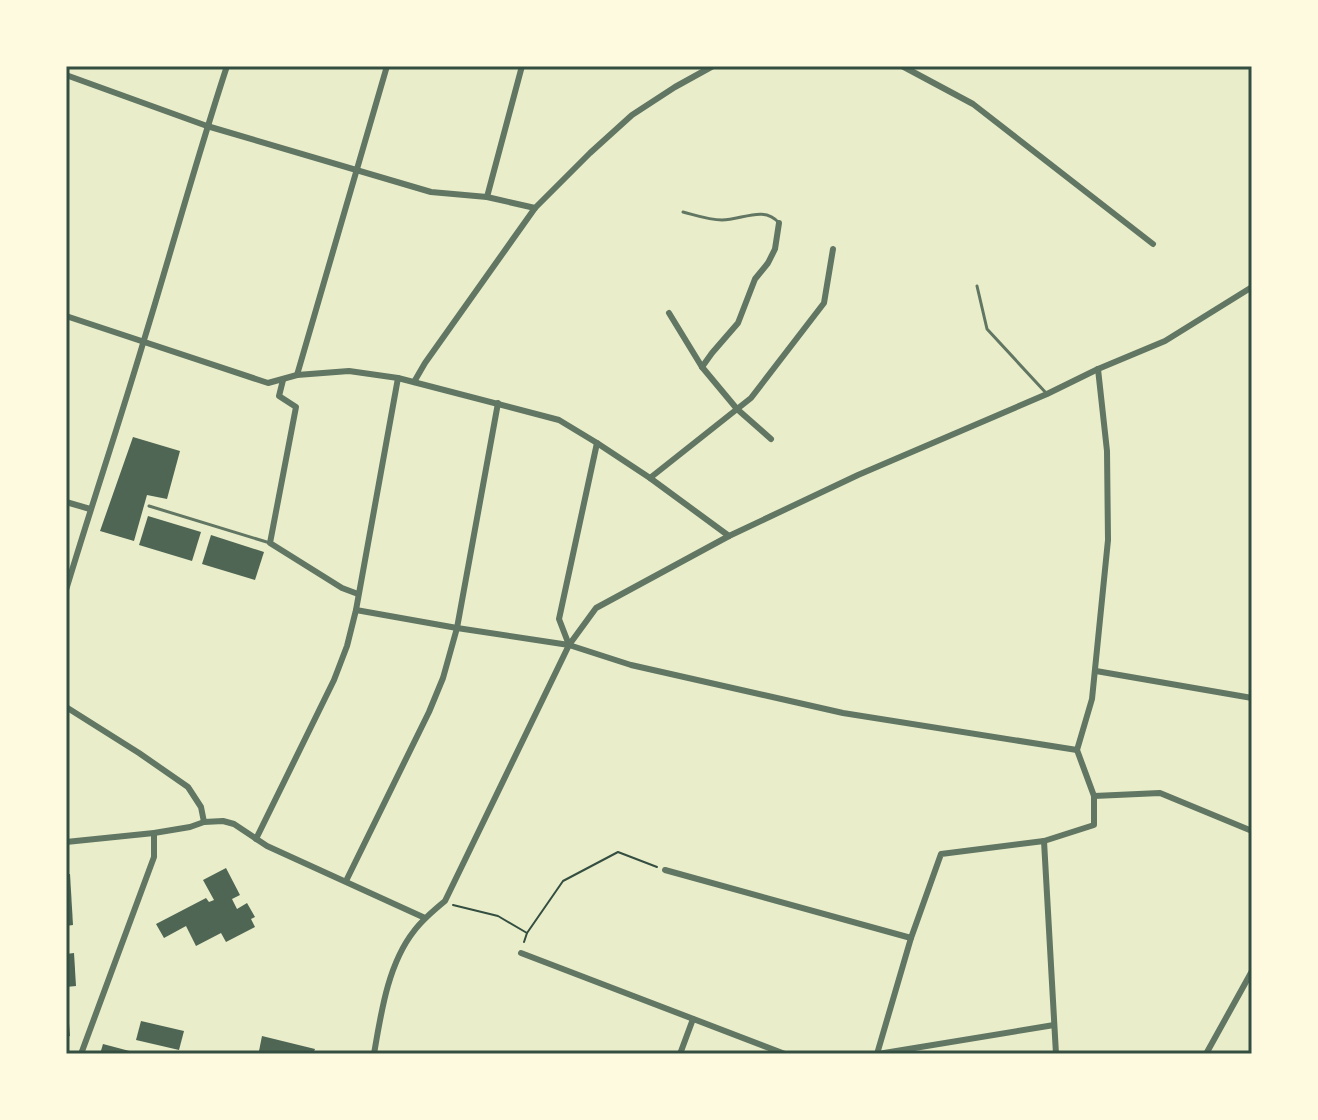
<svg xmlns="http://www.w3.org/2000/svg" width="1318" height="1120" font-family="'Noto Sans',sans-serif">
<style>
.building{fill:#4f6655}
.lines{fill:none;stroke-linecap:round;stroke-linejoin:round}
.path{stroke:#344e41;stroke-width:2}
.service{stroke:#617663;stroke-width:3}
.minor{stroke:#617663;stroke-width:6}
.neatline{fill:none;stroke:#344e41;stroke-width:3}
</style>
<rect width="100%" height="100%" fill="#e9edc9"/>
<g class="building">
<polygon points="133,437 180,451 167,499 147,495 134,541 100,531"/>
<polygon points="148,516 201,532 192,561 139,545"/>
<polygon points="211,535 264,552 255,580 202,564"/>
<polygon points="226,868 240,895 232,899 237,909 247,903 255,917 251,919 255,927 226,942 221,933 196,946 186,926 164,938 156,924 206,898 209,902 214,900 203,880"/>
<polygon points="66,874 70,874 73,925 66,926"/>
<polygon points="74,953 76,986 66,987 66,954"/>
<polygon points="66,1011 68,1011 70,1036 66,1037"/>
<polygon points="141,1021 184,1031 179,1050 136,1040"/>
<polygon points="262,1036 315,1049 313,1054 272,1054 259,1051"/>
<polygon points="103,1044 137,1053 137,1054 100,1054"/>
</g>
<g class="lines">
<g class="path">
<polyline points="453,905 498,916 527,933 524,942"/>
<polyline points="527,933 563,881 618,852 657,867"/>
</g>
<g class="service">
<path d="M683,212C695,215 709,220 722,220C742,220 764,205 779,223"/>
<polyline points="977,286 987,329 1047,394"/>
<polyline points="149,506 270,543"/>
</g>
<g class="minor">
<polyline points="902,66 973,104 1153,244"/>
<polyline points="66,75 207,126 431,192 487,197 535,208"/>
<polyline points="487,197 522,66"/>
<polyline points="669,313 702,367 737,409 771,439"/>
<polyline points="66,316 268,383 297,375 349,371 398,378 559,420 597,443 650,478 729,536"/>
<polyline points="702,367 712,353 738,323 755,279 768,263 775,249 779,223"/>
<polyline points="297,375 387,66"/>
<polyline points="283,380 279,396 296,407 270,543 342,588 358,594"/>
<polyline points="414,382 425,363 535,208 590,153 632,115 675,87 713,66"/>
<polyline points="650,478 751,398 824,303 833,249"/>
<polyline points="66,502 90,509"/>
<path d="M66,590C91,507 119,424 144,340C172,249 197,157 227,66"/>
<polyline points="356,610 457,628 569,645 631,665 843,713 1077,750"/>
<polyline points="569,645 559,619 597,443"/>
<polyline points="1096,671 1252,698"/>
<polyline points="66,707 139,753 188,787 201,807 204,822"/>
<polyline points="1094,796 1160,793 1252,831"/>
<polyline points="256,839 334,680 347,646 356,610 398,378"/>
<polyline points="1044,841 1056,1054"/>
<polyline points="66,842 154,833 190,827 204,822 223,821 234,824 267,846 425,918"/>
<polyline points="665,870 911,938"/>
<polyline points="346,881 429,712 443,678 457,628 498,403"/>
<polyline points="521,953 785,1054"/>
<polyline points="81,1054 154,857 154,833"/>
<path d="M374,1054C381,1013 388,964 414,931C423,919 434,910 445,901L569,645L596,608L729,536L858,475L1047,394L1098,369L1165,341L1252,287"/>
<polyline points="680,1054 693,1019"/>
<polyline points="877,1054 911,938 941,854 1044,841 1094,825 1094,796 1077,750 1092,699 1108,540 1107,451 1098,369"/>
<polyline points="878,1054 1054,1025"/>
<polyline points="1206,1054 1252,971"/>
</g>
</g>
<rect width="1318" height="1120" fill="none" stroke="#fefae0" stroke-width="136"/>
<rect x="68" y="68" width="1182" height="984" class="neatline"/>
</svg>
